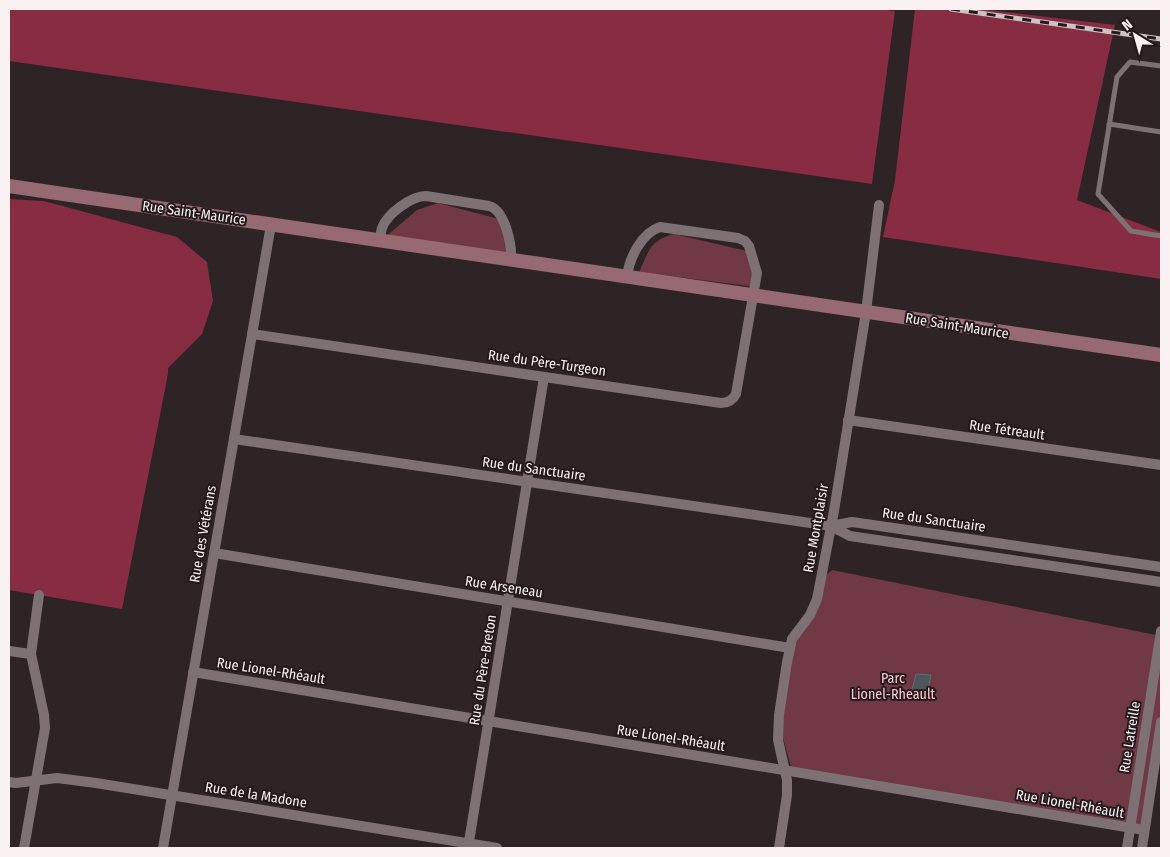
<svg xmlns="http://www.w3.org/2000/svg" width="1170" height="857" font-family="'Fira Sans Condensed',sans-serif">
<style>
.green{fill:#713945}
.forest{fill:#882c44}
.building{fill:#4b575b;stroke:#5f6c70}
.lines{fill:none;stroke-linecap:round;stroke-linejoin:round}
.lane{stroke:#7e7173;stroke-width:5}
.street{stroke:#7e7173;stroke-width:10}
.secondary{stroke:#976973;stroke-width:14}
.rail-casing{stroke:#ccc3c4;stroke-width:5}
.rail{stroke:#241a1b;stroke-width:3;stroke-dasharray:9;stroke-linecap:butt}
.labels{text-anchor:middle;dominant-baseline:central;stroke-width:4;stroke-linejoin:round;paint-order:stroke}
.street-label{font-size:14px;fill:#f9f1f2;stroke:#241a1b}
.park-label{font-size:14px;fill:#fdc7cf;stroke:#241a1b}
</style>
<rect width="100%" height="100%" fill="#2e2325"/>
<g class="green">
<polygon points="438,203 503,220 513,255 383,239 417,210"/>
<path d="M674,234L747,251L756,287L639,272C649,251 650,240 674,234Z"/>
<polygon points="832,570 1161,636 1161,712 1145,827 791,767 780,727 791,648 824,577"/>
</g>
<g class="forest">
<polygon points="9,9 879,9 895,11 872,184 9,61"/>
<polygon points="915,9 979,9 1115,25 1077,200 1161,232 1161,279 883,237 895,180"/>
<polygon points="9,199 44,201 177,237 207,262 213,301 202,334 168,368 168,374 122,609 9,590"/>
</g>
<polygon class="building" points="916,674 931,675 927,695 911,694"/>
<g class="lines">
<g class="lane">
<polyline points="1161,66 1130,62 1117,77 1098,194 1131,231 1161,236"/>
<polyline points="1109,124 1161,132"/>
</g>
<g class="street">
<path d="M380,240C380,236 381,232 382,228C387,214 411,196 426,196L489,206C505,210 512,245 511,259"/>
<path d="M252,334L721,403C728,403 733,400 736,394L757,273L749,246L745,241L738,238L660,227C641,233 629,259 627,277"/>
<polyline points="848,420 1161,465"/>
<polyline points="234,439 831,526 850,536 1161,582"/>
<polyline points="831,526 852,522 1161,567"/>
<polyline points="214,553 790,648"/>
<polyline points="9,651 31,654"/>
<polyline points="193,672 1144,830"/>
<polyline points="9,782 16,783 57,778 96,783 497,848"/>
<polyline points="24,848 45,728 44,715 31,654 39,595"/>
<polyline points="163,848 271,225"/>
<polyline points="468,848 544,377"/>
<polyline points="779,848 787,795 787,780 778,740 779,715 787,662 792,639 810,615 817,599 834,511 866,312 879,205"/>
<polyline points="1127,848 1161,631"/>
<polyline points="1142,848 1161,722"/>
</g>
<polyline class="secondary" points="9,186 1161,355"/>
<defs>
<polyline id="rail" points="951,9 1161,39"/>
</defs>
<use href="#rail" class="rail-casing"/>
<use href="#rail" class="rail"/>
</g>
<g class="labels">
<g class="street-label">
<text transform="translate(194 213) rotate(8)">Rue Saint-Maurice</text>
<text transform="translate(957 326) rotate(9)">Rue Saint-Maurice</text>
<text transform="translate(547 363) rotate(8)">Rue du Père-Turgeon</text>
<text transform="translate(1007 430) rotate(8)">Rue Tétreault</text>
<text transform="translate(534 469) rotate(8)">Rue du Sanctuaire</text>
<text transform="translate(934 520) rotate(8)">Rue du Sanctuaire</text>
<text transform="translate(816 528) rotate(-80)">Rue Montplaisir</text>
<text transform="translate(203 534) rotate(-80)">Rue des Vétérans</text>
<text transform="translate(504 587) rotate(9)">Rue Arseneau</text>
<text transform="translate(483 670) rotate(-81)">Rue du Père-Breton</text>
<text transform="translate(271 671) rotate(9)">Rue Lionel-Rhéault</text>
<text transform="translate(1130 737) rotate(-81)">Rue Latreille</text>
<text transform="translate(671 738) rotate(9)">Rue Lionel-Rhéault</text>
<text transform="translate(256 795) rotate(9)">Rue de la Madone</text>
<text transform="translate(1070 804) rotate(10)">Rue Lionel-Rhéault</text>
</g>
<g class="park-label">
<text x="893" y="678">Parc<tspan x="893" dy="16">Lionel-Rheault</tspan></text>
</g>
</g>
<rect width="1170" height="857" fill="none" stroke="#f9f1f2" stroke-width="20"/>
<g transform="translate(1135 35) rotate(323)" stroke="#241a1b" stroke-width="4" paint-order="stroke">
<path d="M0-4L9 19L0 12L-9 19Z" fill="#f9f1f2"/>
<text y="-8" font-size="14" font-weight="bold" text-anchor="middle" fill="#f9f1f2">N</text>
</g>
</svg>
